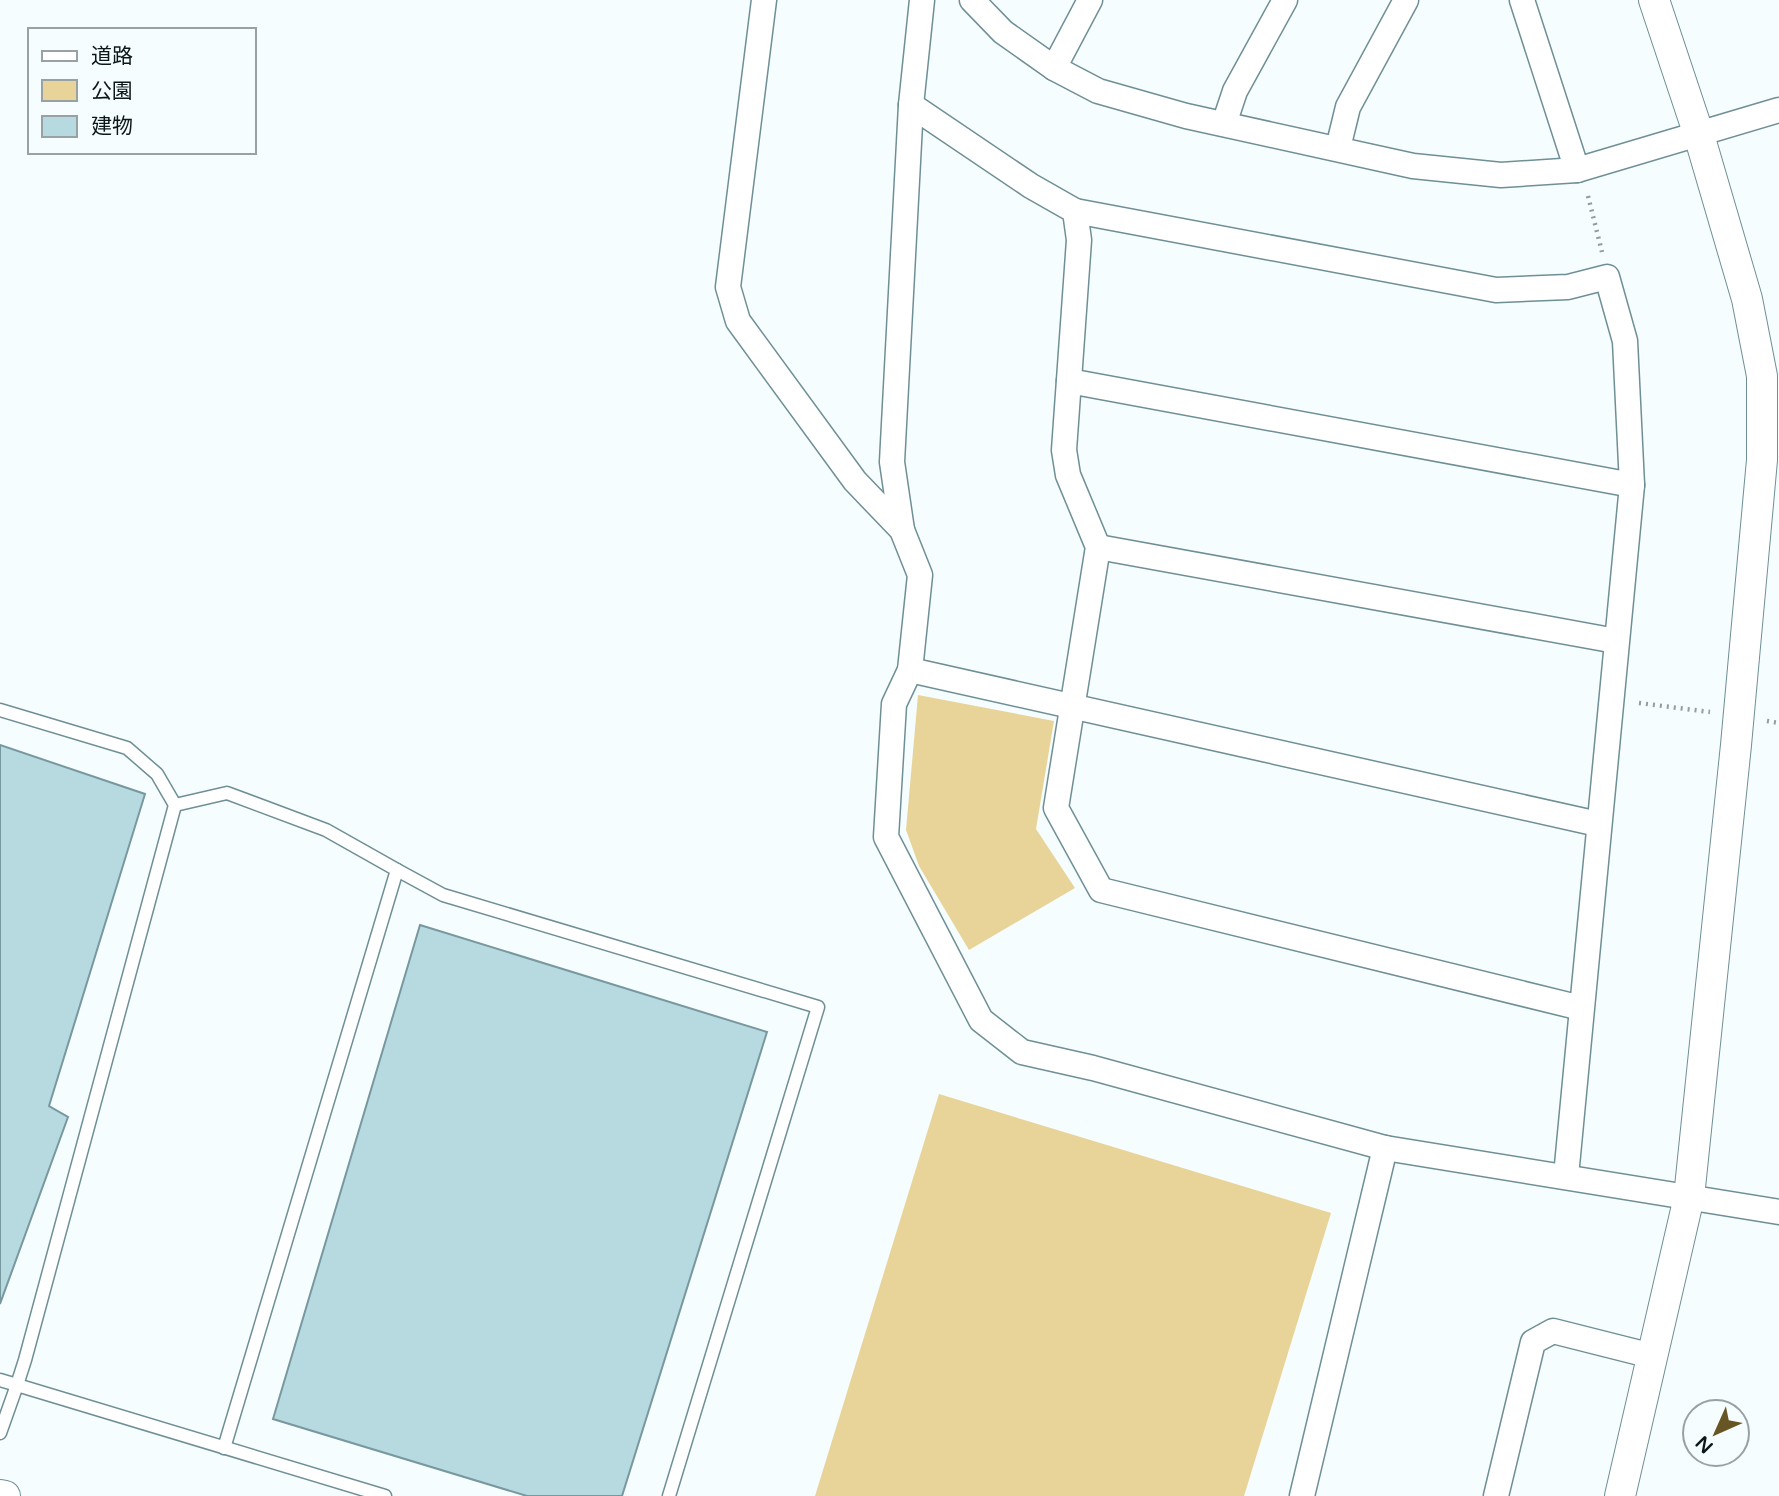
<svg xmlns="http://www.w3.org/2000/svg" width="1779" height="1496" font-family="'Varela Round','Noto Sans JP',sans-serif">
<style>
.green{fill:#e8d499}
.building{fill:#b7d9e0;stroke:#78989f;stroke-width:2}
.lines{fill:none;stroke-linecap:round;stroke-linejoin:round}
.service-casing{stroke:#6f8f96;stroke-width:15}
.minor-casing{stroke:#6f8f96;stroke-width:27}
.tertiary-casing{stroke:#6f8f96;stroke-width:32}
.path{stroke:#939c9e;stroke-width:4.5;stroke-dasharray:2 5;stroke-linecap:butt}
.service{stroke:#fff;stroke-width:12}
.minor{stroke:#fff;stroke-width:24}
.tertiary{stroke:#fff;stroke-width:30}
</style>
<rect width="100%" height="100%" fill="#f6fdfe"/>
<g class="green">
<polygon points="918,695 1054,721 1036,829 1075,888 969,950 919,866 906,830"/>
<polygon points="939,1094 1331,1213 1244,1496 815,1496"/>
</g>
<g class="building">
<polygon points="0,745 145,794 49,1106 68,1117 0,1304"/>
<polygon points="420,925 767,1032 622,1496 527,1496 273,1419"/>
</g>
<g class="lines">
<defs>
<g id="service">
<polyline points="0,710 127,748 157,774 175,805 25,1360 17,1385 0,1380"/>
<polyline points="175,805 227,793 326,830 397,870 224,1448"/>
<polyline points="397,870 443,895 818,1007 669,1496"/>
<polyline points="0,1433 17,1385 385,1496"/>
</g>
<g id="minor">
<polyline points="764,0 728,287 738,321 855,481 902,530 920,575 910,670 894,704 886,837 981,1020 1022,1052 1093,1068 1385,1148 1779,1212"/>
<polyline points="922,0 911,105 1031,186 1075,211 1079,240 1064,450 1068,475 1098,547 1056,808 1101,890 1581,1008"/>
<polyline points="972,0 1003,32 1054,68 1098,91 1186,116 1413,166 1501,175 1577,170 1779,110"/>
<polyline points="1522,0 1577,170"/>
<polyline points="1054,68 1090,0"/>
<polyline points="1224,124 1235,91 1285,0"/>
<polyline points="1338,148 1348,107 1406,0"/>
<polyline points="1075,211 1496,290 1568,287 1607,277 1625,341 1632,485 1566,1176"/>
<polyline points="1069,381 1632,485"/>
<polyline points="902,530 892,462 911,105"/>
<polyline points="1098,547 1616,641"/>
<polyline points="910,670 1598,824"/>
<polyline points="1302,1496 1385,1148"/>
<polyline points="1496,1496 1533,1342 1553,1331 1652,1356"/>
</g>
<g id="tertiary">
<polyline points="0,1495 5,1496"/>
<polyline points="1620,1496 1689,1197 1736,745 1762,460 1762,376 1747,299 1699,135 1654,0"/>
</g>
</defs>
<use href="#service" class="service-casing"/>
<use href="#minor" class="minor-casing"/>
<use href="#tertiary" class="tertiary-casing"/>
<g class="path">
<polyline points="1588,196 1602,252"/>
<polyline points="1639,703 1710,712"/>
<polyline points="1767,721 1779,723"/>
</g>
<use href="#service" class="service"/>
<use href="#minor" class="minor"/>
<use href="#tertiary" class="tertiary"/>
</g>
<rect x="28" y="28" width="228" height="126" fill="#f6fdfe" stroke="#98a1a3" stroke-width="2"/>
<rect x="42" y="51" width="35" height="10" fill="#ffffff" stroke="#98a1a3" stroke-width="2"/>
<text x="91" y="63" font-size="21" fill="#0b171a">道路</text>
<rect x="42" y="80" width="35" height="21" fill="#e8d499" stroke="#98a1a3" stroke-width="2"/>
<text x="91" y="98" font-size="21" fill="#0b171a">公園</text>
<rect x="42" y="116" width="35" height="21" fill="#b7d9e0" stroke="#98a1a3" stroke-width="2"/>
<text x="91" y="133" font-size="21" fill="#0b171a">建物</text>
<g transform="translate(1716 1433) rotate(225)"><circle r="33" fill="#f6fdfe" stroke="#98a1a3" stroke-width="2"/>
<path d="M0-5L12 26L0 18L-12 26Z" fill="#675624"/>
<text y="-10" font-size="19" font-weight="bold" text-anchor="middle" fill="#0b171a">N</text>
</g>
</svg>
